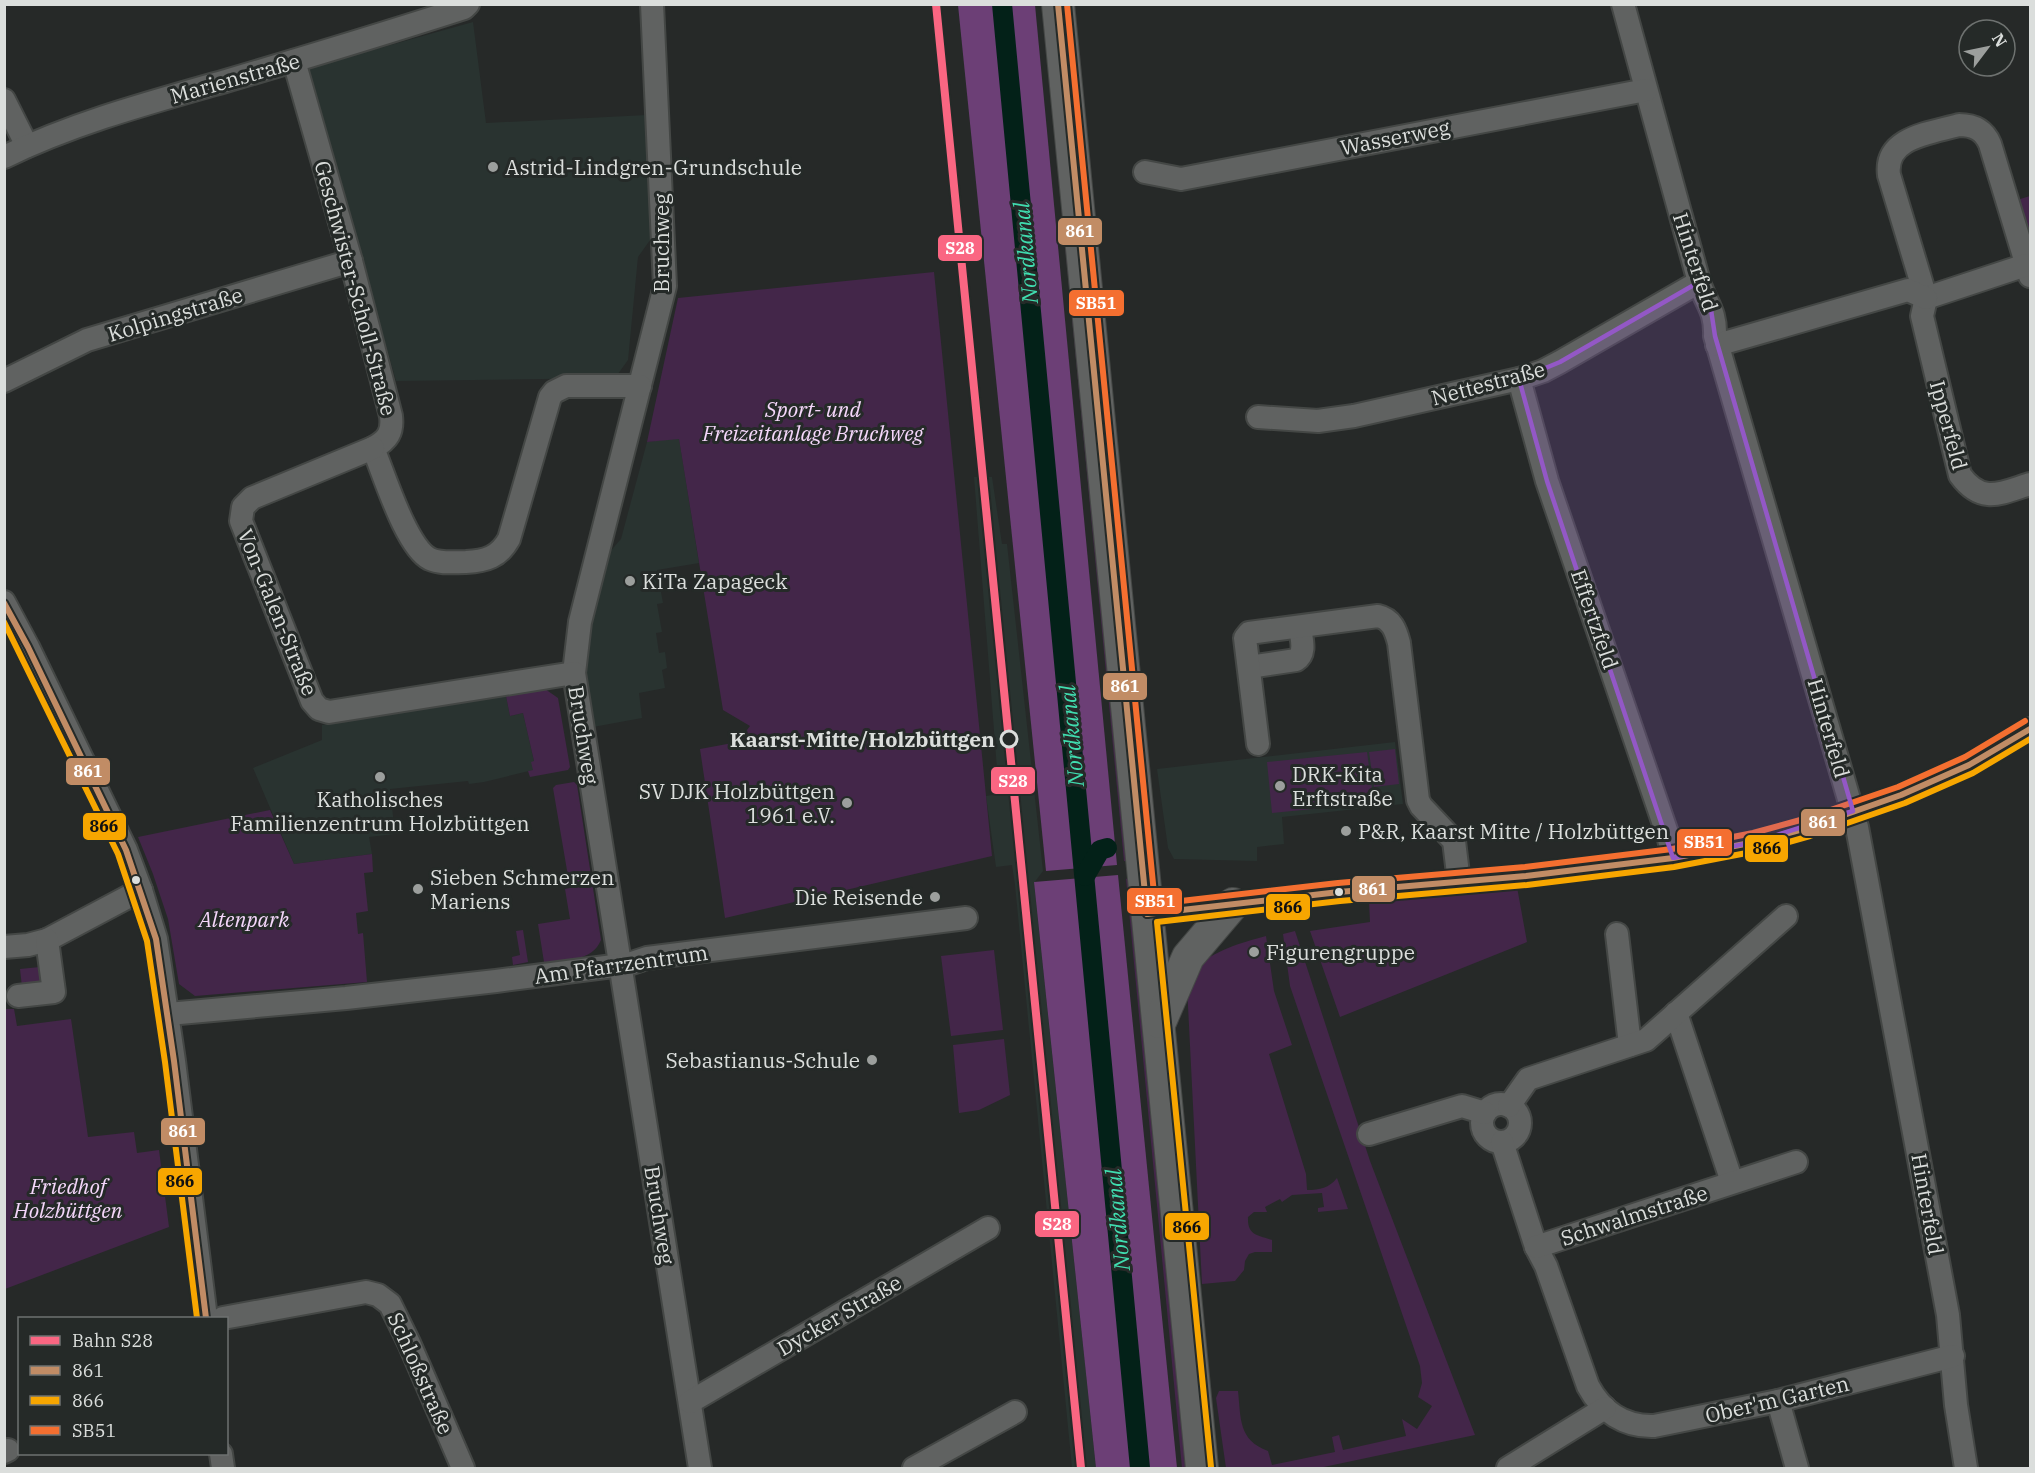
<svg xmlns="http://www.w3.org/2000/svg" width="2035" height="1473" font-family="'IBM Plex Serif',serif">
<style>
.built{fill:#293330}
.green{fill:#432649}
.forest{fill:#6c3f76}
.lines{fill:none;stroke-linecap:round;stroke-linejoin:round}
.canal{stroke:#032118;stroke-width:20}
.minor-casing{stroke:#444745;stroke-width:26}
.secondary-casing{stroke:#444745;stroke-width:34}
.minor{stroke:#606261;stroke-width:22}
.secondary{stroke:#606261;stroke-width:32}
.bus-1-casing{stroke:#252a28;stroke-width:10}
.bus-2-casing{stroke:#252a28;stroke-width:10}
.bus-3-casing{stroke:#252a28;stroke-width:10}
.bus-1{stroke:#c18c65;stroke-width:6}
.bus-2{stroke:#f7a600;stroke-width:6}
.bus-3{stroke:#f46f30;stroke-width:6}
.rail-1-casing{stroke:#252a28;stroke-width:12}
.rail-1{stroke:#fa6682;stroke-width:8}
.marked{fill:#9358c6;fill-opacity:0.2;stroke:#9358c6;stroke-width:4.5;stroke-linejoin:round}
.poi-dot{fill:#9c9f9d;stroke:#252a28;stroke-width:2}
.stop-dot{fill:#252a28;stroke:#dbdedc;stroke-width:3}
.bus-dot{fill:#dbdedc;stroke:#252a28;stroke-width:2}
.labels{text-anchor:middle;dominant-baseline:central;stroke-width:6;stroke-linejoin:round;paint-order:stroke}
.street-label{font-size:21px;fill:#dbdedc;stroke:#252a28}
.poi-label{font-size:21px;fill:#dbdedc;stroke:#252a28;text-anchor:start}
.park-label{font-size:21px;font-style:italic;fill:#f5d7fb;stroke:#252a28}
.stop-label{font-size:21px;font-weight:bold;fill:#dbdedc;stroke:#252a28;text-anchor:end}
.water-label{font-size:22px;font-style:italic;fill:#40ddaf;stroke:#252a28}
.line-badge{stroke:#252a28;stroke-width:2}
.badge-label{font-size:16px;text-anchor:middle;font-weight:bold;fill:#fff}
.pale-badge-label{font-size:16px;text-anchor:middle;font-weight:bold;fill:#111}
</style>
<rect width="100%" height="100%" fill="#262928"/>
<g class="built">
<polygon points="473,22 486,123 647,115 653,236 638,257 628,360 615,378 396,381 308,68"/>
<polygon points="679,438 699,563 657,570 663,603 657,604 662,632 656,633 659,653 665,652 667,668 662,670 665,688 639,693 642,718 593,727 585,674 588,634 607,555 621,539 647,442"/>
<polygon points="974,477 992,477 1002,544 1007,544 1043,871 1034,883 1096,1468 1072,1468 1015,885 1012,865 996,867 986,796 999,794"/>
<polygon points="506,696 510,716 523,713 534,761 533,770 484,782 469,784 468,781 390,789 395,834 369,837 372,854 294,864 253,768 322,740 322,725"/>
<polygon points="1395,742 1403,804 1282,817 1284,844 1257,847 1257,861 1174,859 1168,848 1157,769"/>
</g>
<g class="green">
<polygon points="1042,5 1048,5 1129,862 1124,861"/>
<polygon points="2030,196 2030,242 2017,200"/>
<polygon points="934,272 992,856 725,918 700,749 738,742 750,726 723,710 679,439 647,442 678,298"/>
<polygon points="545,689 558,698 570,767 568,770 530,777 528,771 533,770 531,762 534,761 523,713 510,716 506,696"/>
<polygon points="1395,749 1399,784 1374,787 1369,752"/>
<polygon points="1367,752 1374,803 1272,813 1267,762"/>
<path d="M574,782L577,785L601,940C592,962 565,960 544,962L538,924L570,919L565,889L570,888L553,788L556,785Z"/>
<polygon points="270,810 294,864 372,854 373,872 364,873 368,911 356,913 358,934 363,933 367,982 195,996 179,984 168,919 153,874 138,837"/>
<polygon points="1130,877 1188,1468 1182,1468 1126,879"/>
<polygon points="1517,887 1527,942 1340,1017 1310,931 1370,922 1369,901"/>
<polygon points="523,930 528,962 513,965 512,957 520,955 516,931"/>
<path d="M1295,931L1370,1161L1475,1435L1319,1468H1226L1216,1398L1219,1391H1238C1241,1418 1238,1440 1268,1451L1272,1465L1335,1452L1332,1437L1339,1435L1343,1450L1406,1436L1402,1419L1417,1429L1432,1406L1418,1397L1422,1383L1420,1366L1290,986L1283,934Z"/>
<path d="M1266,936L1274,991L1292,1045L1269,1054L1306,1174L1307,1190C1320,1190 1329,1188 1337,1178L1348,1209L1318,1212V1208L1324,1207L1322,1193L1292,1195L1282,1202L1280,1199L1265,1207L1267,1212H1254L1248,1217C1247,1236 1259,1235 1272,1240V1252H1255L1249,1254L1245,1261L1244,1270L1235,1281L1202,1284L1187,986C1189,981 1191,973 1195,969C1212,951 1243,942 1266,936Z"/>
<polygon points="994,950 1003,1030 951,1036 941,956"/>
<polygon points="40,967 42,982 38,986 22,987 20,969"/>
<polygon points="5,1009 14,1009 17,1026 71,1019 88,1137 134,1132 137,1153 159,1150 169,1227 5,1289"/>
<polygon points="1004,1039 1010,1095 979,1110 959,1113 953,1045"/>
</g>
<g class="forest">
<polygon points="958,5 1035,5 1117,865 1046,871"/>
<polygon points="1118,875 1177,1468 1096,1468 1034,882"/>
</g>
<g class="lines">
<g class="canal">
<polyline points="1002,4 1140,1468"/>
<polyline points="1085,876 1100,850 1107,848"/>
</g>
<defs>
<g id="minor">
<polyline points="652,4 665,286 580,622 574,673 700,1468"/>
<path d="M1623,4L1699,282C1706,304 1716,310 1715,336L1857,827L1948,1315L1956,1405L1966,1468"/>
<path d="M294,61L351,261L391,416C393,432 388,440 373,448C384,474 406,547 430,559C441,564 454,562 466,562C486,561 499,557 509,539L550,397L554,392L566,386H640"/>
<polyline points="4,100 27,146"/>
<path d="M4,157C76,122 152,102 229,80C307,57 386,33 464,8L468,4"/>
<polyline points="1145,172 1181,179 1646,90"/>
<path d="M2030,276L1990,144C1984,130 1974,125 1959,125C1931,133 1884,137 1889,175L1926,298L1922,316L1960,475C1982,505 2001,493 2030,484"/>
<polyline points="1926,298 2026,265"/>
<polyline points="1717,345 1908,290 1926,298"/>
<polyline points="1519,379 1547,481 1669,839 1673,858"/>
<polyline points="4,381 87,340 351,261"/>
<polyline points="1258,417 1318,421 1354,416 1519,379 1543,371 1560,362 1699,282"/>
<polyline points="373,448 252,498 243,507 241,521 312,701 319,709 329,712 574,673"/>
<polyline points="4,602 28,647 126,850 141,890 156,939 174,1061 206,1318"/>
<path d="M1249,667L1296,660C1307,653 1301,638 1300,627"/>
<path d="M1258,744L1245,638L1249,633L1378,616C1392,619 1396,631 1399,643L1418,800L1421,806L1454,841L1459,882"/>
<polyline points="1147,914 1339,892 1526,876 1673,858 1755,842 1807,828 1901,795 1969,765 2030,729"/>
<polyline points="1617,934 1630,1045"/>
<polyline points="4,947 28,945 47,940 141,890"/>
<polyline points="18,996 54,992 47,940"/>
<polyline points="1676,1013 1732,1182"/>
<polyline points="168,1014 346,998 496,981 629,964 647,958 966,918"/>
<circle cx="1501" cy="1123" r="19"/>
<polyline points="1509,1106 1528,1079 1646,1040 1786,916"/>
<polyline points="1369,1134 1462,1106 1485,1113"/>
<path d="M1502,1142L1536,1247L1546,1266L1588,1386C1602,1412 1625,1427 1654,1426L1778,1401L1953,1356"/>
<polyline points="1536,1247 1796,1162"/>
<polyline points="223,1318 366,1292 378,1295 390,1304 409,1343 463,1468"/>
<polyline points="1778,1401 1797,1468"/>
<polyline points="690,1402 988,1228"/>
<polyline points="4,1452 8,1450"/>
<polyline points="221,1454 223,1468"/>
<polyline points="914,1468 1015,1412"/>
<polyline points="1508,1468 1605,1408"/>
</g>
<g id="secondary">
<polyline points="1058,4 1202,1468"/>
<polyline points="1160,1022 1188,957 1233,904"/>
</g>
</defs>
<use href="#minor" class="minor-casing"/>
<use href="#secondary" class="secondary-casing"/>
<use href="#minor" class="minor"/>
<use href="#secondary" class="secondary"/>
<defs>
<g id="bus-1">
<polyline points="1058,4 1147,914"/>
<polyline points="4,603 28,647 126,850 156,939 174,1061 206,1318"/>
<polyline points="1147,914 1339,892 1526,876 1673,858 1755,842 1807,828 1901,795 1969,765 2030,729"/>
</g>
<g id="bus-2">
<polyline points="4,622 118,854 147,941 165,1062 197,1318"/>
<polyline points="1211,1467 1157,922 1340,901 1527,885 1674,867 1757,851 1810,836 1905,803 1973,773 2030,739"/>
</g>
<polyline id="bus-3" points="1067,4 1155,904 1338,883 1525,867 1672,849 1753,833 1804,819 1898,787 1965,757 2025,721"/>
</defs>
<use href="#bus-1" class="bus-1-casing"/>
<use href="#bus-2" class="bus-2-casing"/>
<use href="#bus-3" class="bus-3-casing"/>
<use href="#bus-1" class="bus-1"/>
<use href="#bus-2" class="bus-2"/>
<use href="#bus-3" class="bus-3"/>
<defs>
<polyline id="rail-1" points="936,4 1081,1468"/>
</defs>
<use href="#rail-1" class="rail-1-casing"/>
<use href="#rail-1" class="rail-1"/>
</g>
<path class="marked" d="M1699,282L1710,303L1715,336L1853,811L1755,842L1673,858L1547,481L1519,379L1560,362Z"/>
<g class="poi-dot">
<circle cx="493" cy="167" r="6"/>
<circle cx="630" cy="581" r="6"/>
<circle cx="380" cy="777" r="6"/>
<circle cx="1280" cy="786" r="6"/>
<circle cx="847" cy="803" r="6"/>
<circle cx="1346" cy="831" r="6"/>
<circle cx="418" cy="889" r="6"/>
<circle cx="935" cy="897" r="6"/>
<circle cx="1254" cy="952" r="6"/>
<circle cx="872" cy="1060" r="6"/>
</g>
<circle class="stop-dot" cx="1009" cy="739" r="8"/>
<g class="bus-dot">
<circle cx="136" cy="880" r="5"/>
<circle cx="1339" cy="892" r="5"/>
</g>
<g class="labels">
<g class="street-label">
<text transform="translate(235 78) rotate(-16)">Marienstraße</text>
<text transform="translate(1395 137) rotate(-11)">Wasserweg</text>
<text transform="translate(661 243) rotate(-90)">Bruchweg</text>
<text transform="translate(1696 262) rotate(72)">Hinterfeld</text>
<text transform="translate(356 288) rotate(75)">Geschwister-Scholl-Straße</text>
<text transform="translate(175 314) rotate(-17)">Kolpingstraße</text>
<text transform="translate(1488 383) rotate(-15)">Nettestraße</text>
<text transform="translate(1949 425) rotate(75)">Ipperfeld</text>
<text transform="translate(278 612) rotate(68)">Von-Galen-Straße</text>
<text transform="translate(1595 619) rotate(71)">Effertzfeld</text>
<text transform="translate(1829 728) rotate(74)">Hinterfeld</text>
<text transform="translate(584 735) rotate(81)">Bruchweg</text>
<text transform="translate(621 964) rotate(-8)">Am Pfarrzentrum</text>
<text transform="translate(1928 1204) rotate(80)">Hinterfeld</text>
<text transform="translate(660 1215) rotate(81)">Bruchweg</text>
<text transform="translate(1634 1215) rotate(-18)">Schwalmstraße</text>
<text transform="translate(839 1315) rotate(-30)">Dycker Straße</text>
<text transform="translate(421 1373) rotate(66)">Schloßstraße</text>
<text transform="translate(1777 1399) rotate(-13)">Ober'm Garten</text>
</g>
<g class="poi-label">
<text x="505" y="167">Astrid-Lindgren-Grundschule</text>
<text x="642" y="581">KiTa Zapageck</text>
<text x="1292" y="774">DRK-Kita<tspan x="1292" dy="24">Erftstraße</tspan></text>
<text x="835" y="791" text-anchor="end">SV DJK Holzbüttgen<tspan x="835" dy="24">1961 e.V.</tspan></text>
<text x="380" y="799" text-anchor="middle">Katholisches<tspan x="380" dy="24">Familienzentrum Holzbüttgen</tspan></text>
<text x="1358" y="831">P&amp;R, Kaarst Mitte / Holzbüttgen</text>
<text x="430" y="877">Sieben Schmerzen<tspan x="430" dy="24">Mariens</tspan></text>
<text x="923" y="897" text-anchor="end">Die Reisende</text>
<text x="1266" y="952">Figurengruppe</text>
<text x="860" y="1060" text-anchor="end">Sebastianus-Schule</text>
</g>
<g class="park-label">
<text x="813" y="409">Sport- und<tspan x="813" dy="24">Freizeitanlage Bruchweg</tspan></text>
<text x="244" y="919">Altenpark</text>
<text x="68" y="1186">Friedhof<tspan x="68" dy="24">Holzbüttgen</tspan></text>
</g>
<g class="stop-label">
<text x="995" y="739">Kaarst-Mitte/Holzbüttgen</text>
</g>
<g class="water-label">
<text transform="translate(1025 253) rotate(-95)">Nordkanal</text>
<text transform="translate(1071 736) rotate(-95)">Nordkanal</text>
<text transform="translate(1117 1220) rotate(-95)">Nordkanal</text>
</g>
</g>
<g class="line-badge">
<rect x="1057" y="217" width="46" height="29" rx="6" fill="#c18c65"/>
<rect x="937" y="234" width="46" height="28" rx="6" fill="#fa6682"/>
<rect x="1068" y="289" width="57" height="28" rx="6" fill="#f46f30"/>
<rect x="1102" y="672" width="46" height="29" rx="6" fill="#c18c65"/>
<rect x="65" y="757" width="46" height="29" rx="6" fill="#c18c65"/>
<rect x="990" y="766" width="46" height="29" rx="6" fill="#fa6682"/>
<rect x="1800" y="808" width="46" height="29" rx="6" fill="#c18c65"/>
<rect x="82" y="812" width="45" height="29" rx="6" fill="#f7a600"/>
<rect x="1676" y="828" width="57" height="29" rx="6" fill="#f46f30"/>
<rect x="1744" y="834" width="45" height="29" rx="6" fill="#f7a600"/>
<rect x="1351" y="875" width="45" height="28" rx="6" fill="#c18c65"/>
<rect x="1126" y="887" width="57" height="28" rx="6" fill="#f46f30"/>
<rect x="1265" y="893" width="46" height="28" rx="6" fill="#f7a600"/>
<rect x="160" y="1117" width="46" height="29" rx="6" fill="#c18c65"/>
<rect x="157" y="1167" width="46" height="29" rx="6" fill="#f7a600"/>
<rect x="1034" y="1210" width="46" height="28" rx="6" fill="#fa6682"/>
<rect x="1164" y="1212" width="46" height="29" rx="6" fill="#f7a600"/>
</g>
<g class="badge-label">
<text x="1080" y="237">861</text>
<text x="960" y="254">S28</text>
<text x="1096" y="309">SB51</text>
<text x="1125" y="692">861</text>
<text x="88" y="777">861</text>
<text x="1013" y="787">S28</text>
<text x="1823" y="828">861</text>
<text x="1704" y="848">SB51</text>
<text x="1373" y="895">861</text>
<text x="1155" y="907">SB51</text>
<text x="183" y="1137">861</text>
<text x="1057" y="1230">S28</text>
</g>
<g class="pale-badge-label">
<text x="104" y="832">866</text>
<text x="1767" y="854">866</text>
<text x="1288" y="913">866</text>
<text x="180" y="1187">866</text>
<text x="1187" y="1233">866</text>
</g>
<rect width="2035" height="1473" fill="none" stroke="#dbdedc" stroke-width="12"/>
<rect x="18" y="1317" width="210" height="138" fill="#252a28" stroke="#6e7270" stroke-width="1.5"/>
<rect x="30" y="1336" width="30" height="9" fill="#fa6682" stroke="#6e7270" stroke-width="1.5"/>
<text x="72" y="1347" font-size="18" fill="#dbdedc">Bahn S28</text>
<rect x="30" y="1366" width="30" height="9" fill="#c18c65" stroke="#6e7270" stroke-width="1.5"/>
<text x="72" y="1377" font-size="18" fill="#dbdedc">861</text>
<rect x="30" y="1396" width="30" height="9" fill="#f7a600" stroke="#6e7270" stroke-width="1.5"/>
<text x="72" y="1407" font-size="18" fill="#dbdedc">866</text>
<rect x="30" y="1426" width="30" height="9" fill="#f46f30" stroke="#6e7270" stroke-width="1.5"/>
<text x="72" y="1437" font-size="18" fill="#dbdedc">SB51</text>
<g transform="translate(1987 48) rotate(58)"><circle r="28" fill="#252a28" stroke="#6e7270" stroke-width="1.5"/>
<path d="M0-4.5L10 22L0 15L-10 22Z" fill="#9c9f9d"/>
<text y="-9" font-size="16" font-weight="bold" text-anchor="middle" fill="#dbdedc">N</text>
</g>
</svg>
